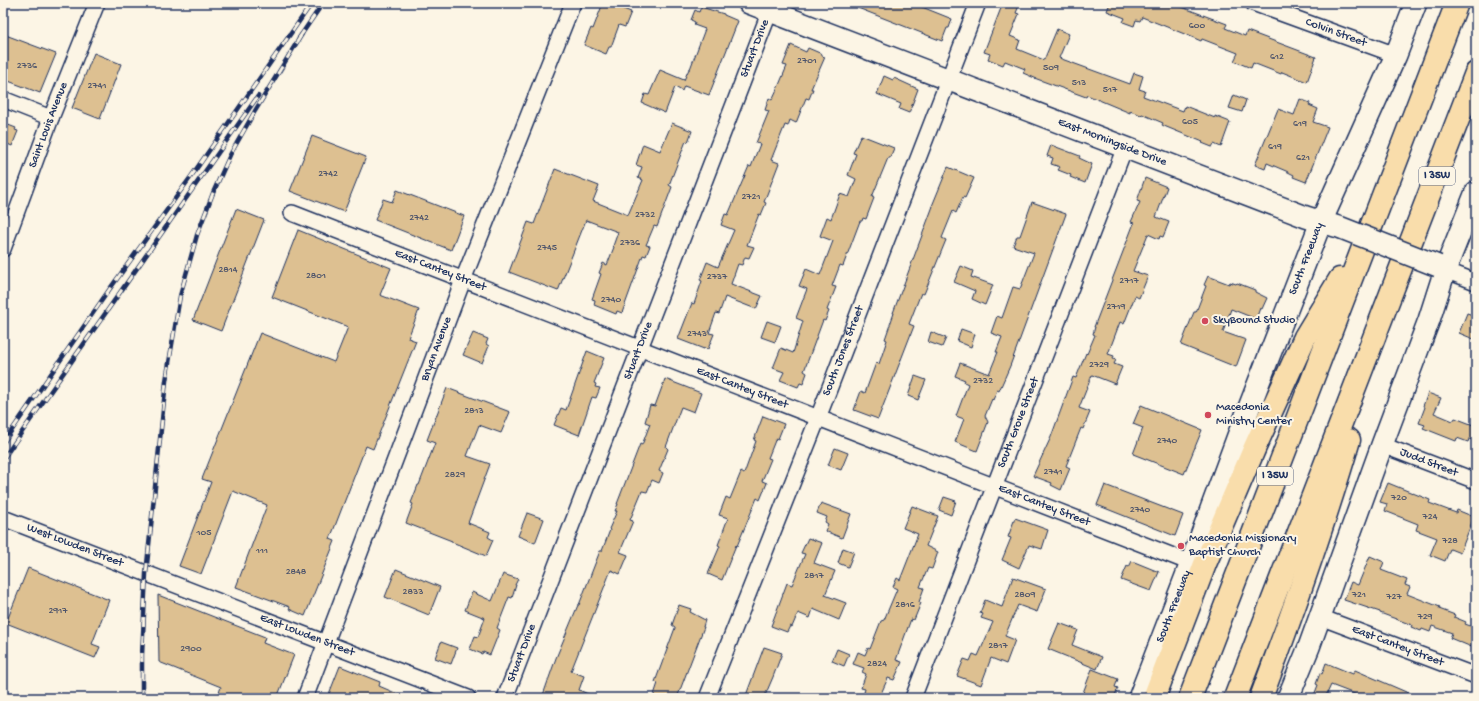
<svg xmlns="http://www.w3.org/2000/svg" width="1479" height="701" font-family="'Gochi Hand',sans-serif">
<style>
.building{fill:#ddc091;stroke:#1b2f5e}
.lines{fill:none;stroke-linecap:round;stroke-linejoin:round}
.street-casing{stroke:#1b2f5e;stroke-width:18}
.secondary-casing{stroke:#1b2f5e;stroke-width:24}
.highway-casing{stroke:#1b2f5e;stroke-width:25}
.street{stroke:#fcf5e5;stroke-width:15}
.secondary{stroke:#fcf5e5;stroke-width:21}
.highway{stroke:#f9ddab;stroke-width:22}
.rail-casing{stroke:#1b2f5e;stroke-width:4.5}
.rail{stroke:#fcf5e5;stroke-width:3;stroke-dasharray:9;stroke-linecap:butt}
.secondary-bridge-casing{stroke:#1b2f5e;stroke-width:24;stroke-linecap:butt}
.secondary-bridge{stroke:#fcf5e5;stroke-width:21}
.poi-dot{fill:#d1495b;stroke:#fcf5e5;stroke-width:1.5}
.labels{text-anchor:middle;dominant-baseline:central;stroke-width:4;stroke-linejoin:round;paint-order:stroke}
.number-label{font-size:10px;fill:#4c536b}
.shield{fill:#fcf5e5;stroke:#5e6a86;stroke-width:1}
.shield-label{font-size:11px;font-weight:bold;fill:#1b2f5e}
.street-label{font-size:12px;fill:#1b2f5e;stroke:#fcf5e5}
.poi-label{font-size:12px;fill:#1b2f5e;stroke:#fcf5e5;text-anchor:start}
</style>
<rect width="100%" height="100%" fill="#fcf5e5"/>
<filter id="ink" filterUnits="userSpaceOnUse"><feTurbulence type="fractalNoise" baseFrequency=".025" numOctaves="2"/><feDisplacementMap in="SourceGraphic" scale="8" xChannelSelector="R" yChannelSelector="G"/><feConvolveMatrix kernelMatrix="1 2 1 2 8 2 1 2 1" color-interpolation-filters="sRGB"/></filter>
<g filter="url(#ink)">
<g class="building">
<polygon points="603,3 608,3 631,12 625,27 619,25 611,47 609,47 606,54 584,45 591,28 593,29"/>
<polygon points="845,3 912,3 952,19 949,28 947,28 942,41"/>
<polygon points="1003,3 1020,3 1016,13 1019,14 1010,36 1020,40 1017,49 1044,60 1057,29 1069,34 1059,58 1130,84 1134,73 1143,76 1139,89 1145,91 1143,96 1183,111 1185,106 1215,118 1215,116 1230,122 1221,147 1214,144 1212,147 1202,143 1203,142 1164,126 1162,125 1163,123 1142,114 1141,115 1130,111 1130,113 1087,95 1086,97 1037,79 1023,73 1025,69 1005,61 1003,65 988,59 990,54 984,52"/>
<polygon points="1110,3 1171,3 1227,24 1225,28 1245,36 1247,31 1316,57 1307,82 1282,72 1281,74 1253,63 1251,68 1234,61 1238,53 1202,39 1201,41 1187,35 1142,17 1140,21 1136,20 1134,26 1123,22 1125,18 1107,11"/>
<polygon points="701,7 724,14 724,15 738,21 709,95 684,86 682,91 675,87 665,113 642,103 645,94 649,95 660,70 684,80 689,69 690,69 705,29 694,25 695,22 691,20 695,10 699,12"/>
<polygon points="3,34 56,54 40,93 3,79"/>
<polygon points="791,45 806,52 808,48 822,54 822,56 825,57 811,89 813,89 809,99 806,98 796,123 790,120 788,126 785,125 771,160 779,163 764,202 766,203 761,215 759,214 747,245 754,247 749,258 745,257 742,265 738,264 731,284 762,296 756,309 725,297 719,314 716,313 709,333 714,334 708,349 704,348 704,349 678,339 692,303 694,304 702,281 700,280 707,262 718,267 734,230 721,225 725,214 728,215 749,166 751,167 760,144 756,143 769,111 765,110 769,98 772,100 779,85 787,66 783,65"/>
<polygon points="94,53 121,64 100,119 72,108"/>
<polygon points="884,76 893,80 894,78 918,89 909,113 899,109 901,104 877,94"/>
<polygon points="1234,95 1246,100 1242,112 1229,108"/>
<polygon points="1300,99 1310,103 1309,105 1318,109 1313,122 1328,127 1306,182 1293,177 1294,175 1286,171 1267,163 1265,169 1255,165 1278,109 1294,115"/>
<polygon points="3,123 16,128 15,130 18,131 12,146 3,142"/>
<polygon points="672,123 692,131 688,142 686,141 669,185 672,187 657,227 654,226 646,245 650,246 646,256 643,255 622,313 617,311 616,314 594,305 595,300 592,299 601,274 599,273 603,263 607,265 614,247 613,246 618,232 586,220 558,291 509,272 528,222 534,224 555,169 599,186 593,201 628,215 643,180 638,178 642,167 636,165 643,144 660,151"/>
<polygon points="861,135 894,148 890,158 888,158 872,197 874,198 866,219 863,218 862,221 860,221 843,266 840,265 832,286 836,287 827,310 829,311 825,321 823,320 804,371 807,373 803,384 800,383 798,387 780,380 784,372 773,368 781,348 793,353 803,321 796,318 807,289 799,286 806,269 820,275 833,241 820,236 827,217 831,219 840,194 849,197 856,179 848,175 856,154 853,153"/>
<polygon points="312,136 366,157 344,212 290,191"/>
<polygon points="1051,145 1080,156 1079,158 1092,164 1085,183 1070,177 1071,175 1058,170 1060,167 1051,164 1053,158 1047,156"/>
<polygon points="948,167 974,178 965,198 963,197 956,213 953,211 942,238 946,240 924,294 921,293 909,324 914,326 878,419 854,410 861,391 865,393 876,363 879,364 887,340 885,339 894,313 893,313 933,206 932,206"/>
<polygon points="1145,178 1167,187 1156,217 1169,222 1163,237 1160,236 1159,239 1148,234 1133,271 1148,276 1139,298 1135,296 1124,324 1120,322 1108,354 1114,356 1113,359 1116,360 1114,364 1122,367 1115,384 1092,375 1079,408 1090,412 1083,429 1081,428 1066,466 1070,468 1061,490 1051,485 1052,483 1033,476 1051,437 1073,377 1076,378 1086,353 1087,354 1095,335 1093,334 1095,327 1094,327 1134,223 1131,222 1140,202 1137,201"/>
<polygon points="397,190 464,216 451,250 375,220 383,199 392,202"/>
<polygon points="1032,202 1066,214 1010,366 999,391 997,390 993,400 992,399 985,416 988,422 977,451 955,442 964,419 956,416 968,384 964,382 965,380 955,376 960,363 989,374 998,352 996,352 1002,337 991,333 997,316 1002,318 1013,287 1020,289 1034,253 1013,246 1017,236 1020,236"/>
<polygon points="236,209 264,220 221,331 193,320"/>
<polygon points="298,230 391,268 380,295 419,310 408,338 416,341 373,449 366,446 330,539 335,541 305,616 289,609 290,607 236,587 267,505 233,491 201,574 179,566 211,482 202,479 260,333 334,362 348,327 272,297"/>
<polygon points="961,266 973,271 971,277 993,285 985,305 972,299 975,291 954,282"/>
<polygon points="1208,276 1229,284 1230,282 1236,284 1237,283 1255,290 1255,292 1267,298 1262,309 1260,308 1256,319 1231,309 1223,332 1246,340 1236,367 1181,345 1194,312 1196,312 1206,286 1204,285"/>
<polygon points="1467,313 1476,316 1476,340 1459,333"/>
<polygon points="767,321 781,326 775,342 761,337"/>
<polygon points="961,329 975,334 971,347 957,341"/>
<polygon points="931,332 946,338 942,347 928,342"/>
<polygon points="473,333 488,339 486,344 489,346 482,363 463,355"/>
<polygon points="587,351 604,358 594,383 596,384 595,387 600,388 596,398 592,397 579,435 554,425 561,408 566,410"/>
<polygon points="915,376 926,380 918,400 908,396"/>
<polygon points="665,379 701,393 694,412 681,407 666,447 668,449 659,471 663,473 659,483 652,480 647,492 642,491 630,520 633,521 620,552 628,555 620,574 611,570 571,671 584,676 579,690 597,698 542,698 556,658 578,605 579,605 600,551 602,551 610,530 609,529 617,511 615,511 618,504 617,504 640,444 642,445 650,424 645,422 650,405 655,406"/>
<polygon points="447,388 510,412 501,433 479,425 467,456 490,464 468,523 490,532 488,537 493,540 486,556 452,542 452,541 406,523 413,504 411,503 418,485 419,485 435,443 427,440"/>
<polygon points="1428,393 1441,398 1434,413 1453,421 1455,418 1476,426 1476,432 1473,440 1469,439 1468,442 1457,438 1456,441 1423,428 1425,425 1419,423 1425,407 1423,406"/>
<polygon points="1141,405 1202,430 1184,474 1133,454 1143,428 1133,424"/>
<polygon points="763,416 784,424 778,439 776,438 768,458 771,459 762,481 767,483 760,500 757,498 737,546 736,545 722,580 708,574 720,546 718,545 728,518 719,515 726,497 730,499 741,472 744,474 756,441 754,440"/>
<polygon points="835,448 848,453 841,470 828,465"/>
<polygon points="1388,483 1430,500 1429,503 1456,513 1457,510 1474,517 1460,553 1450,549 1445,561 1430,555 1437,538 1416,530 1418,524 1385,511 1387,504 1380,502"/>
<polygon points="1105,485 1183,515 1175,536 1097,505"/>
<polygon points="944,497 956,501 951,515 939,510"/>
<polygon points="821,503 851,514 842,538 825,531 828,524 825,522 827,517 817,513"/>
<polygon points="912,506 938,516 926,546 938,552 932,569 928,568 920,587 924,588 919,602 921,603 914,620 911,619 896,660 902,662 894,680 888,678 879,698 868,698 863,696 865,689 861,688 866,674 862,672 864,668 853,664 858,652 865,655 868,648 870,649 881,621 884,620 897,589 893,587 897,578 900,580 918,534 903,528"/>
<polygon points="527,513 544,519 535,543 518,536"/>
<polygon points="1015,518 1048,530 1042,549 1029,545 1019,568 1002,560 1011,538 1008,537"/>
<polygon points="808,538 822,543 814,563 835,571 825,595 846,603 839,620 813,609 810,618 798,613 792,627 790,626 787,632 771,626 787,583 792,585 805,554 801,553"/>
<polygon points="843,548 854,552 848,567 838,563"/>
<polygon points="1370,556 1384,562 1381,570 1407,580 1405,585 1410,587 1407,594 1440,607 1439,609 1455,615 1454,617 1466,622 1465,624 1476,628 1476,642 1474,648 1450,638 1452,633 1432,626 1430,632 1422,629 1421,631 1411,627 1412,625 1380,613 1380,612 1344,600 1351,582 1358,585"/>
<polygon points="1132,561 1159,572 1151,591 1121,580 1127,566 1129,567"/>
<polygon points="28,568 109,600 92,644 100,647 95,658 6,623"/>
<polygon points="396,569 440,587 429,615 385,597"/>
<polygon points="503,574 518,579 515,585 516,585 512,598 509,597 497,628 500,630 490,655 483,652 482,654 470,649 475,636 478,637 485,618 465,610 472,592 492,601"/>
<polygon points="1013,577 1046,589 1037,612 1018,605 1005,636 1015,640 1006,664 991,658 981,685 957,676 964,659 970,661 973,654 978,656 993,622 981,618 983,614 980,613 985,600 1002,607"/>
<polygon points="158,595 265,637 263,643 294,655 277,698 217,698 221,687 159,662"/>
<polygon points="679,605 691,609 690,612 705,620 703,627 704,627 677,698 653,698 658,683 655,682 675,628 675,627 672,625"/>
<polygon points="1059,623 1078,630 1072,645 1102,657 1097,669 1048,649"/>
<polygon points="441,642 457,648 451,664 435,658"/>
<polygon points="764,647 782,653 773,677 764,698 745,698"/>
<polygon points="837,649 849,654 844,666 832,661"/>
<polygon points="1326,663 1353,674 1355,670 1420,698 1365,698 1331,685 1325,698 1313,698 1318,685 1316,684 1320,673 1322,674"/>
<polygon points="340,666 380,682 379,686 407,698 331,698 332,695 329,694"/>
<polygon points="1092,669 1118,679 1115,687 1118,688 1114,698 1081,698"/>
</g>
<g class="lines">
<defs>
<g id="street">
<path id="s1" d="M1253,3L1396,55"/>
<polyline points="3,99 51,118"/>
<path id="s2" d="M292,213L1191,563"/>
<path id="s3" d="M3,249L51,118L97,3"/>
<polyline points="1445,270 1476,282"/>
<path id="s4" d="M1382,445L1476,481"/>
<path id="s5" d="M3,518L468,698"/>
<path id="s6" d="M1320,617L1476,676"/>
<path id="s7" d="M305,698L463,280L573,3"/>
<path id="s8" d="M505,698L773,3"/>
<path id="s9" d="M707,698L818,418L978,3"/>
<path id="s10" d="M913,698L1125,147"/>
</g>
<g id="secondary">
<path id="s11" d="M749,3L1306,217L1335,226"/>
<path id="s12" d="M1139,698L1191,563L1238,436L1321,222L1396,55L1416,3"/>
<polyline points="1288,698 1309,647 1382,445 1429,320 1445,270 1476,192"/>
</g>
<g id="highway">
<polyline points="1154,698 1205,564 1255,447 1305,337 1340,279"/>
<polyline points="1190,698 1457,3"/>
<polyline points="1235,698 1476,73"/>
<path d="M1261,698C1293,612 1323,528 1349,440"/>
</g>
</defs>
<use href="#street" class="street-casing"/>
<use href="#secondary" class="secondary-casing"/>
<use href="#highway" class="highway-casing"/>
<use href="#street" class="street"/>
<use href="#secondary" class="secondary"/>
<use href="#highway" class="highway"/>
<defs>
<g id="rail">
<polyline points="299,38 323,3"/>
<polyline points="3,443 109,290 190,178 312,3"/>
<polyline points="3,459 258,96"/>
<polyline points="142,698 142,655 146,574 166,381 180,296 197,235 213,193 230,155 255,111 302,34"/>
</g>
</defs>
<use href="#rail" class="rail-casing"/>
<use href="#rail" class="rail"/>
<defs>
<polyline id="secondary-bridge" points="1339,227 1438,266"/>
</defs>
<use href="#secondary-bridge" class="secondary-bridge-casing"/>
<use href="#secondary-bridge" class="secondary-bridge"/>
</g>
</g>
<g class="poi-dot">
<circle cx="1205" cy="321" r="4"/>
<circle cx="1208" cy="415" r="4"/>
<circle cx="1181" cy="546" r="4"/>
</g>
<g class="labels">
<g class="number-label">
<text x="1197" y="26">600</text>
<text x="1277" y="57">612</text>
<text x="807" y="61">2701</text>
<text x="27" y="66">2736</text>
<text x="1051" y="68">509</text>
<text x="1079" y="83">513</text>
<text x="97" y="86">2741</text>
<text x="1110" y="90">517</text>
<text x="1190" y="122">605</text>
<text x="1300" y="124">619</text>
<text x="1275" y="147">619</text>
<text x="1303" y="158">621</text>
<text x="328" y="174">2742</text>
<text x="751" y="197">2721</text>
<text x="645" y="215">2732</text>
<text x="419" y="218">2742</text>
<text x="630" y="243">2736</text>
<text x="547" y="248">2745</text>
<text x="228" y="270">2814</text>
<text x="316" y="276">2801</text>
<text x="717" y="277">2737</text>
<text x="1129" y="281">2717</text>
<text x="611" y="300">2740</text>
<text x="1116" y="307">2719</text>
<text x="697" y="334">2743</text>
<text x="1099" y="365">2729</text>
<text x="983" y="381">2732</text>
<text x="474" y="411">2813</text>
<text x="1167" y="441">2740</text>
<text x="1053" y="472">2741</text>
<text x="455" y="475">2829</text>
<text x="1399" y="498">720</text>
<text x="1140" y="510">2740</text>
<text x="1430" y="517">724</text>
<text x="204" y="533">105</text>
<text x="1450" y="541">728</text>
<text x="262" y="551">111</text>
<text x="296" y="572">2848</text>
<text x="814" y="576">2817</text>
<text x="413" y="592">2833</text>
<text x="1025" y="595">2809</text>
<text x="1359" y="595">721</text>
<text x="1394" y="597">727</text>
<text x="905" y="605">2816</text>
<text x="58" y="611">2917</text>
<text x="1425" y="617">729</text>
<text x="998" y="646">2817</text>
<text x="191" y="649">2900</text>
<text x="877" y="664">2824</text>
</g>
<g class="shield">
<rect x="1419" y="167" width="36" height="18" rx="3"/>
<rect x="1257" y="467" width="36" height="18" rx="3"/>
</g>
<g class="shield-label">
<text x="1437" y="176">I 35W</text>
<text x="1275" y="476">I 35W</text>
</g>
<g class="street-label">
<text stroke="none"><textPath href="#s1" startOffset="88">Colvin Street</textPath></text>
<text stroke="none"><textPath href="#s8" startOffset="696">Stuart Drive</textPath></text>
<text stroke="none"><textPath href="#s3" startOffset="132">Saint Louis Avenue</textPath></text>
<text stroke="none"><textPath href="#s11" startOffset="389">East Morningside Drive</textPath></text>
<text stroke="none"><textPath href="#s12" startOffset="470">South Freeway</textPath></text>
<text stroke="none"><textPath href="#s2" startOffset="159">East Cantey Street</textPath></text>
<text stroke="none"><textPath href="#s7" startOffset="373">Bryan Avenue</textPath></text>
<text stroke="none"><textPath href="#s8" startOffset="372">Stuart Drive</textPath></text>
<text stroke="none"><textPath href="#s9" startOffset="373">South Jones Street</textPath></text>
<text stroke="none"><textPath href="#s2" startOffset="483">East Cantey Street</textPath></text>
<text stroke="none"><textPath href="#s10" startOffset="295">South Grove Street</textPath></text>
<text stroke="none"><textPath href="#s4" startOffset="50">Judd Street</textPath></text>
<text stroke="none"><textPath href="#s2" startOffset="807">East Cantey Street</textPath></text>
<text stroke="none"><textPath href="#s5" startOffset="77">West Lowden Street</textPath></text>
<text stroke="none"><textPath href="#s12" startOffset="98">South Freeway</textPath></text>
<text stroke="none"><textPath href="#s5" startOffset="326">East Lowden Street</textPath></text>
<text stroke="none"><textPath href="#s6" startOffset="83">East Cantey Street</textPath></text>
<text stroke="none"><textPath href="#s8" startOffset="48">Stuart Drive</textPath></text>
</g>
<g class="poi-label">
<text x="1213" y="321">SkyBound Studio</text>
<text x="1216" y="408">Macedonia<tspan x="1216" dy="14">Ministry Center</tspan></text>
<text x="1189" y="539">Macedonia Missionary<tspan x="1189" dy="14">Baptist Church</tspan></text>
</g>
</g>
<rect width="1479" height="701" fill="none" stroke="#fcf5e5" stroke-width="16"/>
<rect x="8" y="8" width="1463" height="685" fill="none" stroke="#1b2f5e" stroke-width="1.5" filter="url(#ink)"/>
</svg>
